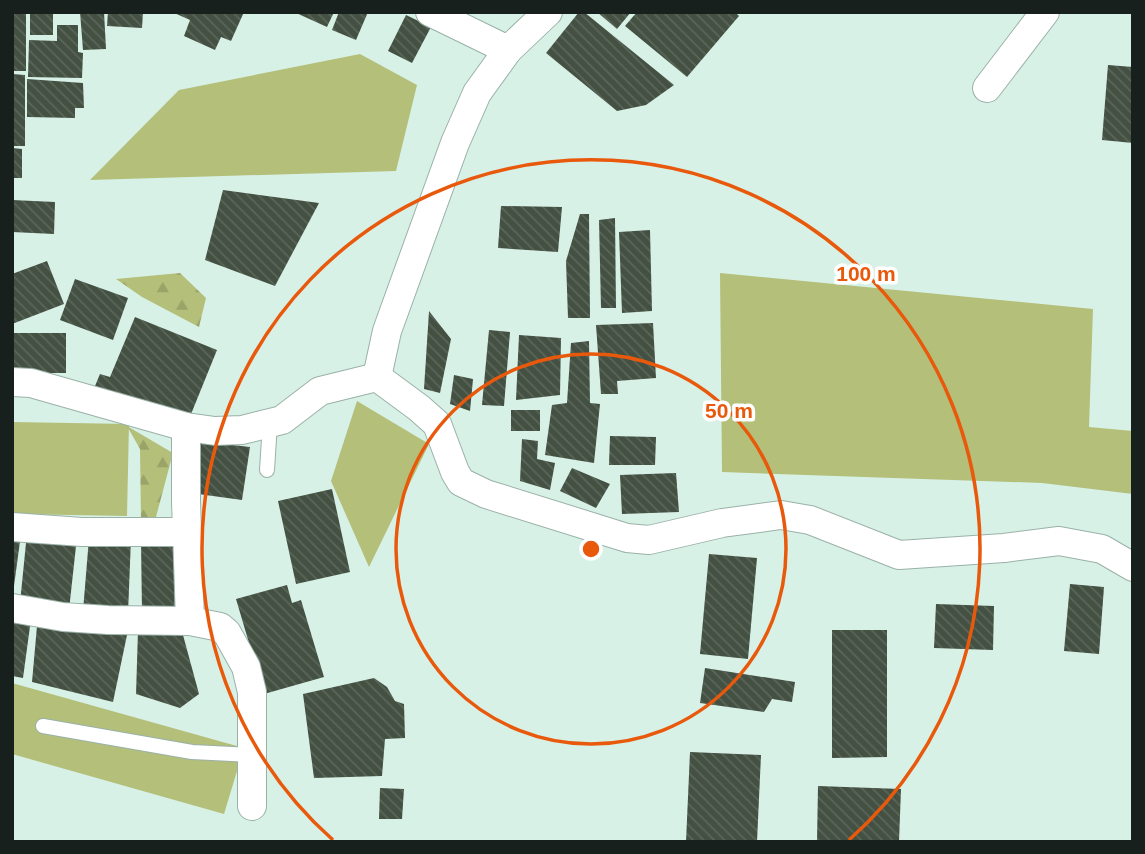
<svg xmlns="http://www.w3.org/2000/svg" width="1145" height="854" font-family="Arial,sans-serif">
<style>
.green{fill:#b4bf7a}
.forest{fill:url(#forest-firs)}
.building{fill:url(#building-back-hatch)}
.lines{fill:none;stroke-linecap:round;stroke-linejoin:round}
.service-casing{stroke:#9ab1a8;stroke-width:16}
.minor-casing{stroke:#9ab1a8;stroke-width:30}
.service{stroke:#fff;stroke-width:14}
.minor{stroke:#fff;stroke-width:28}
.ring{fill:none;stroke:#e8590c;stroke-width:3.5}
.centre{fill:#e8590c;stroke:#fff;stroke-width:3.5}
.ring-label{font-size:21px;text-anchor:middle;font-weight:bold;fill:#e8590c;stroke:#fff;stroke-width:7;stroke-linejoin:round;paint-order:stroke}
</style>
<defs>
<pattern id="forest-firs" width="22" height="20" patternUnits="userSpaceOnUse" patternTransform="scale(1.75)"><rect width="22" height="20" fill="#b4bf7a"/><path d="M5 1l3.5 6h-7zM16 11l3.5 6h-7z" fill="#9aa469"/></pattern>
<pattern id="building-back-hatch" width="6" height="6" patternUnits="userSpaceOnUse" patternTransform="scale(1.75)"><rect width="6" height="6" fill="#435042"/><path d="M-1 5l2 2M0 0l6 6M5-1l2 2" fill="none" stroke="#5b665a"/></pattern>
</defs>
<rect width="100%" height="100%" fill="#d8f1e7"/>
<g class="green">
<polygon points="360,54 417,85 396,171 90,180 179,90"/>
<polygon points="720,273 1093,309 1089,427 1133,431 1133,494 1042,483 722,472"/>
<polygon points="357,401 429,444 369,567 331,481"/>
<polygon points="12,422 129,424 127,516 12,514"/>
<polygon points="12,683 244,748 224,814 12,754"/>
</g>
<g class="forest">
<polygon points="180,273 206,298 199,327 142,297 116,279"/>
<polygon points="127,426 173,453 156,517 141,522 140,449"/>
</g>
<g class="building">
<rect x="12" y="12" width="14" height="59"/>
<rect x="30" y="12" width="23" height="23"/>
<polygon points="80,12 104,12 106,49 83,50"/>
<polygon points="108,12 143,12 142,28 107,26"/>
<polygon points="172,12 244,12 231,41 221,37 215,50 184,36 190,20"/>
<polygon points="294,12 334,12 327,27"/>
<polygon points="339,12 368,12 356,40 332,30"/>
<polygon points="579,12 584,12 674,85 646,105 617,111 546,53"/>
<polygon points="597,12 631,12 617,29"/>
<polygon points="637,12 735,12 739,16 687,77 625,26"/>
<polygon points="406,15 431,27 412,63 388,51"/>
<polygon points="57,25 78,25 78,52 83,53 82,78 28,77 29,40 57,41"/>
<polygon points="1108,65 1133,67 1133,143 1102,140"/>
<polygon points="12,74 25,75 25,146 12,146"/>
<polygon points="27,79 83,83 84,108 75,108 75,118 27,117"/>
<polygon points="12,148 22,149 22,178 12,178"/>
<polygon points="223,190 319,203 275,286 205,260"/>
<polygon points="12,200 55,202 54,234 12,232"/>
<polygon points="501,206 562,207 558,252 498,248"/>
<polygon points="580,214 589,214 590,318 568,318 566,261"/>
<polygon points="615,218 616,308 601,308 599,220"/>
<polygon points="650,230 652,311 622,313 619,232"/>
<polygon points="47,261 64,304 12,324 12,274"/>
<polygon points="75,279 128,298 113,340 60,320"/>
<polygon points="429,311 451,339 440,393 424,389"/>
<polygon points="135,317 217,350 187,424 95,386 100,374 110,377"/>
<polygon points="653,323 656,378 617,381 618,394 601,394 596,325"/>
<polygon points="489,330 510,332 504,406 482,405"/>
<rect x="12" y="333" width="54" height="40"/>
<polygon points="519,335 561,338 560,395 516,400"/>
<polygon points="589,341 590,403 600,404 594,463 545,455 552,405 567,403 571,343"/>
<polygon points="454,375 473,379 470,411 450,404"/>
<rect x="511" y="410" width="29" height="21"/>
<polygon points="610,436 656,437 655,465 609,465"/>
<polygon points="522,439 538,441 537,459 555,463 550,490 520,481"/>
<polygon points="198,441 250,447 242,500 191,493"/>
<polygon points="572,468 610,484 596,508 560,491"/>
<polygon points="676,473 679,512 622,514 620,475"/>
<polygon points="332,489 350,572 296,584 278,501"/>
<polygon points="12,533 21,534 14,586 12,586"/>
<polygon points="27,533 77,537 69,610 20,603"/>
<polygon points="89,538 131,538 128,614 83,611"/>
<polygon points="141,541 173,541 175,613 142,613"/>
<polygon points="709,554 757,558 748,659 700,654"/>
<polygon points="1070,584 1104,587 1099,654 1064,651"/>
<polygon points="287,585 292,603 301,600 324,677 264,694 236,599"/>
<polygon points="936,604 994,606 993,650 934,648"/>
<polygon points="12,617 31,619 23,678 12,676"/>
<polygon points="37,626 127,635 113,702 32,682"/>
<polygon points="138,630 183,635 199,694 180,708 136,694"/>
<polygon points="832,630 887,630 887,757 832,758"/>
<polygon points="705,668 795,682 792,702 772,699 764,712 700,703"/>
<polygon points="374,678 387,687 395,701 404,704 405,738 385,739 382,776 314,778 303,694"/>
<polygon points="690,752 761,755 757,842 686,842"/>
<polygon points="818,786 901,789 899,842 817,842"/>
<polygon points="380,788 404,789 402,819 379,819"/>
</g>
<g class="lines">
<defs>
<g id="service">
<polyline points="267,470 270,423"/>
<polyline points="43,726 192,752 252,755"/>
</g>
<g id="minor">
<polyline points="430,12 508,50"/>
<polyline points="987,88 1045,12"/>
<polyline points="377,377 387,331 455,143 477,93 508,50 548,12"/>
<polyline points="12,382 31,383 186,427 215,431 242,430 282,420 320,391 377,377 419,408 437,424 455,472 461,482 486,494 627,538 649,540 722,523 781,515 810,520 899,555 1004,548 1059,541 1102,549 1133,567"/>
<polyline points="186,427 186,501 190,621 220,627 227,633 246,667 252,692 252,806"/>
<polyline points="12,527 82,532 187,532"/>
<polyline points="12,608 63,617 108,620 190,621"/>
</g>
</defs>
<use href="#service" class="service-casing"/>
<use href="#minor" class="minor-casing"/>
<use href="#service" class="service"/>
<use href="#minor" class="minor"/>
</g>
<g class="ring">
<circle cx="591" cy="549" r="195"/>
<path d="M333 840A389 389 0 1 1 849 840"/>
</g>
<circle cx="591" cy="549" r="10" class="centre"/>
<g class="ring-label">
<text x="866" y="281">100 m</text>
<text x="729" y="418">50 m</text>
</g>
<rect width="1145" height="854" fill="none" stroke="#17201d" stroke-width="28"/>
</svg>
